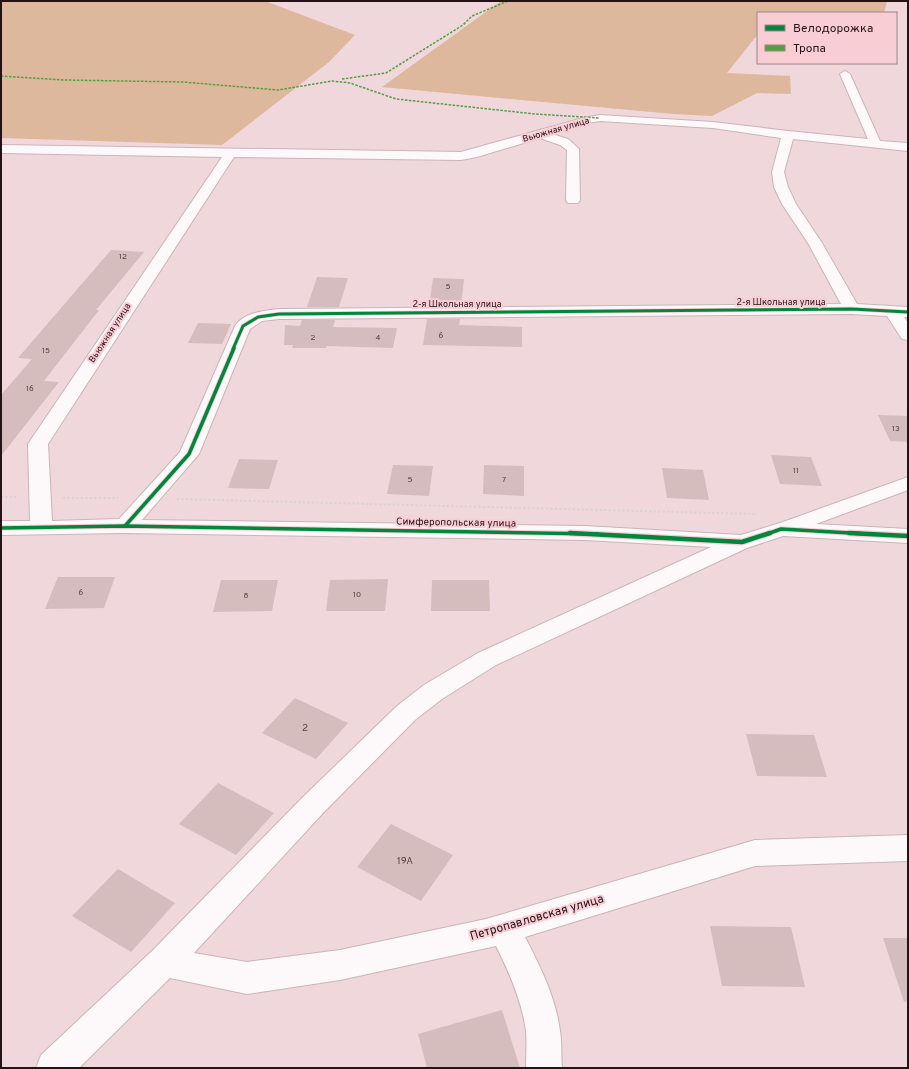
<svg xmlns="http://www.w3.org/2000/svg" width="909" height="1069" font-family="Overpass,sans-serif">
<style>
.forest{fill:#ddb89d}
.building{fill:#d5bdbd}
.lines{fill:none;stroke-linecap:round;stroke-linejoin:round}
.minor-casing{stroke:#c9b5b8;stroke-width:2}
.path{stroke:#d9d2d3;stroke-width:2;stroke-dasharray:2 2.5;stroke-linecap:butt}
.minor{fill:#fdf9fa;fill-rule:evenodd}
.quiet{stroke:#50a040;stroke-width:1.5;stroke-dasharray:2.5 1.5;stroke-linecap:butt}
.cycleway-far2-casing{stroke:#f9cdd4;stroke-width:4.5}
.cycleway-far1-casing{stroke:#f9cdd4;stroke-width:5.5}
.cycleway-casing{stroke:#f9cdd4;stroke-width:7}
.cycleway-far2{stroke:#00873e;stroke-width:3}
.cycleway-far1{stroke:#00873e;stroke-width:3.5}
.cycleway{stroke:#00873e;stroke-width:4.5}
.labels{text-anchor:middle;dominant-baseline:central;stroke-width:4;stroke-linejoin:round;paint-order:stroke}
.number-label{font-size:8px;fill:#503d40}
.far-street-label{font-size:9px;fill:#241216;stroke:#f9cdd4}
.street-label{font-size:10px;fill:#241216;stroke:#f9cdd4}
.near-number-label{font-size:10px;fill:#503d40}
.near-street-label{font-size:12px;fill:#241216;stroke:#f9cdd4}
</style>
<rect width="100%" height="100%" fill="#efd7db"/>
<g class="forest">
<polygon points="1,1 265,1 355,35 329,62 222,145 1,138"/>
<polygon points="501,1 887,1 884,13 758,13 758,34 727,73 790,76 791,94 757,93 712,116 673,114 382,87"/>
</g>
<g class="building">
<polygon points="111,250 144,252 96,310 99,310 44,381 59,382 1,456 1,395 32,359 18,358"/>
<polygon points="317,277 348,278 339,307 307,307"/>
<polygon points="433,278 464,279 461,306 429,306"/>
<polygon points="427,319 460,319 459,325 522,327 522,347 423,345"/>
<polygon points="302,320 335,320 333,327 397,328 393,348 327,346 326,348 292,348 293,345 284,345 285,325 300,326"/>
<polygon points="198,323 231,324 222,344 188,343"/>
<polygon points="878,415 908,416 908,442 890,441"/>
<polygon points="771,455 811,457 822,486 780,484"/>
<polygon points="239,459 278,460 269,489 228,488"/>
<polygon points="393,465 433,466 429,496 387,494"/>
<polygon points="484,465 524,466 524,496 483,494"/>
<polygon points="662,468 703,470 709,500 667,498"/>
<polygon points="58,577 115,577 104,608 45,609"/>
<polygon points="388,579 385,611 326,611 330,580"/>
<polygon points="221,580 278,580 272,611 213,612"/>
<polygon points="432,580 489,580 490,611 431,611"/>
<polygon points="295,698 348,723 316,759 262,733"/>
<polygon points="746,734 814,735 827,777 757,776"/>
<polygon points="218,783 274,813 236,855 179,824"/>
<polygon points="391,824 453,855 421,901 357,867"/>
<polygon points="118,869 175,903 131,952 72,916"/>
<polygon points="710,926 791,927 805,987 722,986"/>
<polygon points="883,938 908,938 908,1001 904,1002"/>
<polygon points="502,1010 520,1068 427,1068 418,1034"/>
</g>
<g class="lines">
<defs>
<path id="minor" d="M845,71L850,74L880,141L908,143V151L793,139L784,172L788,187L796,204L822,243L857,304L908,307V317H904L908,323V340L902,339L887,316L852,314L279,319L262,321L250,329L199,454L142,520L585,526L741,535L783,522L908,477V490L816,524L908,529V543L783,536L747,548L496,665L442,699L415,720L323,813L194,953L247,962L340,950L486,919L755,840L908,835V861L755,866L525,937C540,966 556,998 560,1031C562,1043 561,1056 562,1068H526C526,1056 527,1043 526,1031C522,1001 509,972 496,946L340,980L247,994L170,978L79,1068H36L41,1055L152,951L303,797L397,706L424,685L478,653L711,547L585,540L125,533L1,535V521H30L28,444L222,157L1,153V145L461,152L583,118L600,115L713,122L788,131L868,139L840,74ZM600,121L713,128L781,138L772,172L774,187L782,204L808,243L841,304L279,309C264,311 244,312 235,326L180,452L119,519L52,521L48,444L234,157L461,160L477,157L540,138L560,145L567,150L566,200L568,203H578L580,200L579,149L568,139L552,134L588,123Z"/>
</defs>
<use href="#minor" class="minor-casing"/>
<g class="path">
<polyline points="1,497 16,497"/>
<polyline points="63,498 118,498"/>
<polyline points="177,499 756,514"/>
</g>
<use href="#minor" class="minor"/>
<g class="quiet">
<polyline points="1,76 64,80 183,82 278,90 332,81 350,83 396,99 535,114 600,118"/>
<polyline points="342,79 386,73 463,25 472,16 508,1"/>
</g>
<defs>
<polyline id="cycleway-far2" points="233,349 243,326 258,317 279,314 852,309 908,312"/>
<g id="cycleway-far1">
<polyline points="125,526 189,454 234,348"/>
<polyline points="1,528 125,526 598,534"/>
<polyline points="767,534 781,529 868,534"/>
</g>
<g id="cycleway">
<polyline points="570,533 742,542 770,533"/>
<polyline points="849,533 908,536"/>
</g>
</defs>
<use href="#cycleway-far2" class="cycleway-far2-casing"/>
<use href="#cycleway-far1" class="cycleway-far1-casing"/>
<use href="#cycleway" class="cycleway-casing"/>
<use href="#cycleway-far2" class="cycleway-far2"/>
<use href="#cycleway-far1" class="cycleway-far1"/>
<use href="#cycleway" class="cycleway"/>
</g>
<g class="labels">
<g class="number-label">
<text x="123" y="257">12</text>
<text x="448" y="287">5</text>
<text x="441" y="336">6</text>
<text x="313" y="338">2</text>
<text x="378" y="338">4</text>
<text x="46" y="351">15</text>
<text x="30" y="389">16</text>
<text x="896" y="429">13</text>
<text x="796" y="471">11</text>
<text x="410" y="480">5</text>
<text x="504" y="480">7</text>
<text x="81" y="593">6</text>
<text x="357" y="595">10</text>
<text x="246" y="596">8</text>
</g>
<g class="far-street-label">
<text transform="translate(556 130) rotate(-16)">Вьюжная улица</text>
<text x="781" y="302">2-я Школьная улица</text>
<text x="457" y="304">2-я Школьная улица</text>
<text transform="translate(110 333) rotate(-57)">Вьюжная улица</text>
</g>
<g class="street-label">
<text transform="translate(456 523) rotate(1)">Симферопольская улица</text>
</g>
<g class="near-number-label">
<text x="305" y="728">2</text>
<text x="405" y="861">19А</text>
</g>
<g class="near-street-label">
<text transform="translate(537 918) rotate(-16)">Петропавловская улица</text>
</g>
</g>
<rect width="909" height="1069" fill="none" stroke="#241216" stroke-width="4"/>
<rect x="757" y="12" width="140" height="52" fill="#f9cdd4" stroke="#a48288"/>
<rect x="765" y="25" width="20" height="6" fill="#00873e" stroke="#a48288"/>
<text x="793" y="32" font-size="12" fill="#241216">Велодорожка</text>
<rect x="765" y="45" width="20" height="6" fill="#50a040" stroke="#a48288"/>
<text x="793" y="52" font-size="12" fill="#241216">Тропа</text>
</svg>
